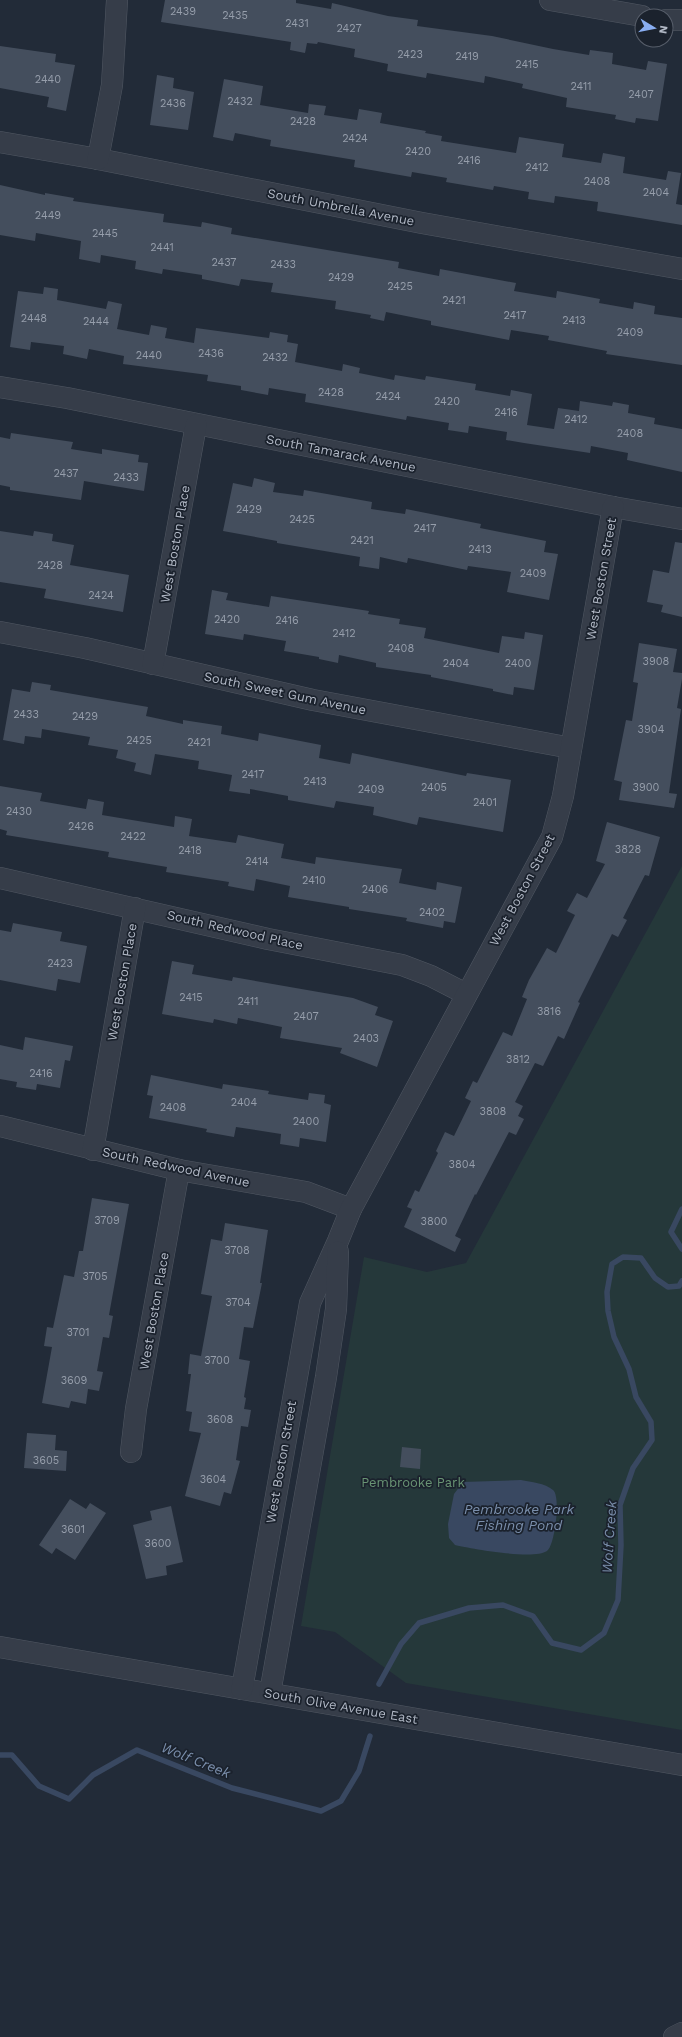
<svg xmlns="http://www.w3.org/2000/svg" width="682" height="2037" font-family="'Work Sans',sans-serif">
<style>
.green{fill:#25383a}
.water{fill:#394861}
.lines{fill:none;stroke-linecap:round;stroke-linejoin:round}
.stream{stroke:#394861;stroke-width:5.5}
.building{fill:#444e5d}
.minor-casing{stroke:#515863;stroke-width:22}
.minor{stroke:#363d49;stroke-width:21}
.labels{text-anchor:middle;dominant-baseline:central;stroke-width:3.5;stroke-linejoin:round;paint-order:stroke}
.number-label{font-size:11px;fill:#969eab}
.street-label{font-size:13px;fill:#b1b8c5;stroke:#1b222d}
.park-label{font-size:13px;fill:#699474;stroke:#1b222d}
.water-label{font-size:14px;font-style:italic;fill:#7a8eab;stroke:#1b222d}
</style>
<rect width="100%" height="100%" fill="#222b38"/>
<polygon class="green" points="682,866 682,1730 406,1683 335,1632 301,1626 364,1257 427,1272 466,1263"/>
<path class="water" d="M521,1480C531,1482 545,1483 553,1490C561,1496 555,1545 547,1551C534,1560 472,1549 455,1545L449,1538L448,1524L454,1494L463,1482Z"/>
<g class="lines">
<g class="stream">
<polyline points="682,1209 671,1232 682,1249"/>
<polyline points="379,1684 401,1644 419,1623 469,1608 503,1605 533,1616 552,1643 581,1650 604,1633 618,1600 621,1545 620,1505 633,1468 652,1440 651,1422 636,1397 629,1369 614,1337 608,1311 607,1292 612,1264 623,1257 641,1258 655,1278 668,1287 679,1286 682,1281"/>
<polyline points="0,1755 12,1755 39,1786 69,1799 93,1775 137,1750 232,1788 321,1811 341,1801 359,1771 370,1736"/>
</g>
</g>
<g class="building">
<polygon points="165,0 296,0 296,3 331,9 332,3 388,16 418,20 417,26 492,36 553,49 589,55 590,50 613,53 612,64 646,70 648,61 667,64 658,121 636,118 635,123 615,119 616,115 566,107 567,98 522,88 523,84 485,76 484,83 427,73 426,78 387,71 388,64 354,57 355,49 318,42 317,44 307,43 305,53 290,50 291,42 161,22"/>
<polygon points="0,46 56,54 55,62 75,65 66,111 47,107 49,97 0,88"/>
<polygon points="157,75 174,78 173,88 194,92 188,130 150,125"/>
<polygon points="224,79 263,86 260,105 308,113 309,104 326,106 324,115 357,120 359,109 382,113 380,123 426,131 425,133 442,136 441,141 516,153 519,137 564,144 562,157 601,163 603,153 625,157 623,173 666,180 668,171 681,173 676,204 682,205 682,225 597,211 598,202 555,196 554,203 528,199 529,192 494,186 493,190 446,182 447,178 412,172 411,177 354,167 355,160 270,146 271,140 235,133 233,141 213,137"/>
<polygon points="0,185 45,195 45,193 74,198 73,201 164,214 163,222 201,227 202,222 232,228 231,234 399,262 398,268 439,276 440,269 516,283 514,291 556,298 557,291 600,299 599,303 633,309 634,302 655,306 654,314 682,318 682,365 606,354 607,351 548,340 549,336 511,330 509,340 431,325 431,321 386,312 384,321 370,318 371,315 335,309 336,301 271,292 273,283 241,279 239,286 202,279 202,275 163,269 162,274 135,269 136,261 101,255 100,263 79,259 81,241 36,233 35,241 0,235"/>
<polygon points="44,287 58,289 57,300 106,309 108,301 122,304 117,329 149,335 151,325 167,328 165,338 194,343 196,328 269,338 270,332 288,335 287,342 298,344 295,362 342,371 343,364 360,368 359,373 394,380 395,375 425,380 426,376 476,384 475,390 510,396 511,390 532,394 527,425 554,429 558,408 579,411 580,401 612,406 613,402 629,405 628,413 655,418 654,424 682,429 682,472 627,460 628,453 591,446 590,453 524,443 506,440 507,432 469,426 468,433 448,430 449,423 407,416 406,420 305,402 306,394 269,388 268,395 241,390 241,386 207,381 208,375 123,364 124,356 89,349 87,359 63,354 64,346 31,342 30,350 10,347 18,291 43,294"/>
<polygon points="11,433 73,442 71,449 102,454 102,449 139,455 138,462 148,463 144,491 84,481 81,500 10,490 10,487 0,485 0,437 10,439"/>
<polygon points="254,478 275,483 273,492 303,496 304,490 327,494 372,502 371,509 405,514 406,509 481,524 480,528 546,541 544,552 558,554 549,600 507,592 511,572 468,566 467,570 408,558 407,563 380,557 379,569 359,566 360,557 277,543 277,541 223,531 233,483 252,487"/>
<polygon points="0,531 33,536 34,531 53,534 52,541 74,545 70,565 129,575 123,612 44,598 46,589 0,582"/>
<polygon points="675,542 682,543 682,617 661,612 663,605 647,602 653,570 669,573"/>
<polygon points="212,590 228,593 226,600 269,607 271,596 369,611 368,614 400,619 399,624 426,628 424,638 499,653 502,636 524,639 525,632 543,635 534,690 514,687 513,695 493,691 493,689 431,677 431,675 376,667 376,663 339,655 338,663 319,659 319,657 284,651 286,641 244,634 243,640 205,634"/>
<polygon points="639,643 677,649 673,672 682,673 682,679 677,708 681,709 669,793 677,794 674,808 619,800 622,782 614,780 626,720 632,721 638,683 633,682"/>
<polygon points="32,682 51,685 50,690 148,707 146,716 183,724 183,720 222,726 221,734 258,741 259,733 321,745 319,758 350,764 352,753 466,776 467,773 511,780 503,832 419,817 417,825 373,815 374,807 336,801 334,808 288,800 288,796 250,789 250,794 229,791 232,775 198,769 199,761 155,754 151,775 134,771 136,763 116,758 118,750 88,745 90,737 42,729 41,738 25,736 24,744 3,740 12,689 30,692"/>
<polygon points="0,786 42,793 40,801 86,809 88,799 104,802 102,815 174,827 175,816 192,819 189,836 236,843 238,835 284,844 281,858 315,864 316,857 402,869 399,883 436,890 437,882 462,887 455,923 444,921 443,928 406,921 407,918 349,909 349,907 288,897 290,886 256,879 254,891 228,886 229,882 166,872 167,867 108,857 109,852 6,835 7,831 0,829"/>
<polygon points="607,822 660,837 649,876 645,875 623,918 627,920 618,937 612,934 578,1002 580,1003 564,1039 558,1036 543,1066 535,1063 515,1102 523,1106 518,1116 524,1119 516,1135 509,1132 476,1195 475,1194 455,1236 461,1239 455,1252 404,1227 412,1209 407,1207 415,1190 419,1192 438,1153 436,1151 445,1132 454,1136 471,1101 465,1098 473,1081 477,1083 503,1032 512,1036 527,999 522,997 529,980 547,948 556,953 575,915 567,911 577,893 587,898 605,864 596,861"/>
<polygon points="13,923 62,932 60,941 87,946 80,983 58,979 56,991 0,980 0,930 11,932"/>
<polygon points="172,961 194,965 192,974 232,981 233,977 353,998 378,1007 375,1015 393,1021 377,1067 340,1053 342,1048 280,1038 282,1027 238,1018 237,1024 214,1019 213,1023 162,1014"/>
<polygon points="25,1037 73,1046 70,1061 65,1060 60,1088 37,1084 36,1090 16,1087 17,1082 0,1079 0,1045 23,1050"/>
<polygon points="151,1075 222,1089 223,1084 269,1091 268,1094 308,1100 309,1093 325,1095 324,1103 331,1105 326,1142 300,1138 299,1147 280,1144 281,1134 236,1127 234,1137 206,1132 207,1129 149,1118 153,1096 147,1095"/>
<polygon points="92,1198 129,1204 109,1315 113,1316 109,1338 103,1337 97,1371 103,1372 99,1391 88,1389 86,1404 71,1401 69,1408 42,1403 52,1347 44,1346 47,1327 53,1328 64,1275 74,1277 79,1251 83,1251"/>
<polygon points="225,1223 268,1230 260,1283 262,1283 253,1328 244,1327 239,1359 250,1361 244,1397 246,1398 244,1409 251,1410 248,1427 241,1426 236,1460 240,1461 231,1494 224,1492 220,1506 185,1496 201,1433 189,1431 192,1412 186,1411 191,1374 188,1374 190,1354 201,1356 212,1296 201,1294 211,1239 222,1241"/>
<polygon points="27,1433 56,1435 55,1450 67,1451 66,1471 24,1468"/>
<polygon points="402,1447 421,1449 420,1469 400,1467"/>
<polygon points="70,1499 86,1509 90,1503 106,1513 75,1560 56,1548 52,1554 39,1545"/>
<polygon points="171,1506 183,1562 166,1566 167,1575 146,1579 133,1525 152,1520 150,1511"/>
</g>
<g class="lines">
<defs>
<g id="minor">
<polyline points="550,0 642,16"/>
<polyline points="666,20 682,20"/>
<polyline points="0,142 98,159 422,223 682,269"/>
<polyline points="98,159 112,85 117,0"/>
<polyline points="0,387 67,398 613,507 682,519"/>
<polyline points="0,632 85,648 313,700 571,748"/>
<polyline points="153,664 196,425"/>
<polyline points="0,878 268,939 402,965 431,976 466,994"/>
<polyline points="0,1126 179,1170 306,1192 351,1209"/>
<polyline points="93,1150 135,908"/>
<polyline points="131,1452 136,1409 179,1170"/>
<polyline points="0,1647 682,1765"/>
<polyline points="242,1689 310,1303 338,1241 351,1209 552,837 563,796 613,507"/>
<polyline points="270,1693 326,1377 336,1309 338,1252"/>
<polyline points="674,2037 682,2033"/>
</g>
</defs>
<use href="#minor" class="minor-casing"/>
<use href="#minor" class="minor"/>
</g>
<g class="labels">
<g class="number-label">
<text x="183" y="11">2439</text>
<text x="235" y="15">2435</text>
<text x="297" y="23">2431</text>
<text x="349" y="28">2427</text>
<text x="410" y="54">2423</text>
<text x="467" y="56">2419</text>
<text x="527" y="64">2415</text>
<text x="48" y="79">2440</text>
<text x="581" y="86">2411</text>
<text x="641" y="94">2407</text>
<text x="240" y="101">2432</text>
<text x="173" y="103">2436</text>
<text x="303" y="121">2428</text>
<text x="355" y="138">2424</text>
<text x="418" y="151">2420</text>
<text x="469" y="160">2416</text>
<text x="537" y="167">2412</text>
<text x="597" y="181">2408</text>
<text x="656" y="192">2404</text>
<text x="48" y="215">2449</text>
<text x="105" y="233">2445</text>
<text x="162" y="247">2441</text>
<text x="224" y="262">2437</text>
<text x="283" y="264">2433</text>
<text x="341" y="277">2429</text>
<text x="400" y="286">2425</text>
<text x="454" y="300">2421</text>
<text x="515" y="315">2417</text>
<text x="34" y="318">2448</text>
<text x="574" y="320">2413</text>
<text x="96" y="321">2444</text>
<text x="630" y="332">2409</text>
<text x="211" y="353">2436</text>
<text x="149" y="355">2440</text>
<text x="275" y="357">2432</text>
<text x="331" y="392">2428</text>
<text x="388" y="396">2424</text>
<text x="447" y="401">2420</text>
<text x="506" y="412">2416</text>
<text x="576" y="419">2412</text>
<text x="630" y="433">2408</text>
<text x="66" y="473">2437</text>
<text x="126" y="477">2433</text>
<text x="249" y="509">2429</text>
<text x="302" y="519">2425</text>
<text x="425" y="528">2417</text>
<text x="362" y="540">2421</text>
<text x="480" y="549">2413</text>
<text x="50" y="565">2428</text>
<text x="533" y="573">2409</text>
<text x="101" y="595">2424</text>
<text x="227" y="619">2420</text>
<text x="287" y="620">2416</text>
<text x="344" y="633">2412</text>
<text x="401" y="648">2408</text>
<text x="656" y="661">3908</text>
<text x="456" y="663">2404</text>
<text x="518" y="663">2400</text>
<text x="26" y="714">2433</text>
<text x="85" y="716">2429</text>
<text x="651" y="729">3904</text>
<text x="139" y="740">2425</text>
<text x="199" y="742">2421</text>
<text x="253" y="774">2417</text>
<text x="315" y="781">2413</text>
<text x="434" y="787">2405</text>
<text x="646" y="787">3900</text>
<text x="371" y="789">2409</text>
<text x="485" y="802">2401</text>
<text x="19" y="811">2430</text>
<text x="81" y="826">2426</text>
<text x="133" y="836">2422</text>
<text x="628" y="849">3828</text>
<text x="190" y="850">2418</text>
<text x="257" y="861">2414</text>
<text x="314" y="880">2410</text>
<text x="375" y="889">2406</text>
<text x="432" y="912">2402</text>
<text x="60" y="963">2423</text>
<text x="191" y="997">2415</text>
<text x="248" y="1001">2411</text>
<text x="549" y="1011">3816</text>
<text x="306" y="1016">2407</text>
<text x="366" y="1038">2403</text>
<text x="518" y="1059">3812</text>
<text x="41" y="1073">2416</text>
<text x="244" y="1102">2404</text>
<text x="173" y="1107">2408</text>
<text x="493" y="1111">3808</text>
<text x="306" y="1121">2400</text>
<text x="462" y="1164">3804</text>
<text x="107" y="1220">3709</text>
<text x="434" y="1221">3800</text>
<text x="237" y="1250">3708</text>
<text x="95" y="1276">3705</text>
<text x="238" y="1302">3704</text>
<text x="78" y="1332">3701</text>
<text x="217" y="1360">3700</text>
<text x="74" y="1380">3609</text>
<text x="220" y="1419">3608</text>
<text x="46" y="1460">3605</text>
<text x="213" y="1479">3604</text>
<text x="73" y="1529">3601</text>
<text x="158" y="1543">3600</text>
</g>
<g class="street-label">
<text transform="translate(341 207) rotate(11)">South Umbrella Avenue</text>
<text transform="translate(341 453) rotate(11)">South Tamarack Avenue</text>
<text transform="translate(175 544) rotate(-80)">West Boston Place</text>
<text transform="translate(601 579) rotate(-80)">West Boston Street</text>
<text transform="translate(285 693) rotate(12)">South Sweet Gum Avenue</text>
<text transform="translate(522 890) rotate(-62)">West Boston Street</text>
<text transform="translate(235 930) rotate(13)">South Redwood Place</text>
<text transform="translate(122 982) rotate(-80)">West Boston Place</text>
<text transform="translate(176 1167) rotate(12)">South Redwood Avenue</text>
<text transform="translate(154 1311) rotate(-80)">West Boston Place</text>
<text transform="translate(281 1462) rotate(-80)">West Boston Street</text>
<text transform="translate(341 1706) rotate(10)">South Olive Avenue East</text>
</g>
<g class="park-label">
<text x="413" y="1482">Pembrooke Park</text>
</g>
<g class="water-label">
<text x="519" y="1509">Pembrooke Park<tspan x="519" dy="16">Fishing Pond</tspan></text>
<text transform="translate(609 1537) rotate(-86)">Wolf Creek</text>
<text transform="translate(196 1760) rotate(22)">Wolf Creek</text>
</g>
</g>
<g transform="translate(654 28) rotate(100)"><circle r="19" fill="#1b222d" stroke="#575e6a"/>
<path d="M0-3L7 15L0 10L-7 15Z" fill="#89aef2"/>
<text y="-6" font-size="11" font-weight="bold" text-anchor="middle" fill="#b1b8c5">N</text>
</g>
</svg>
